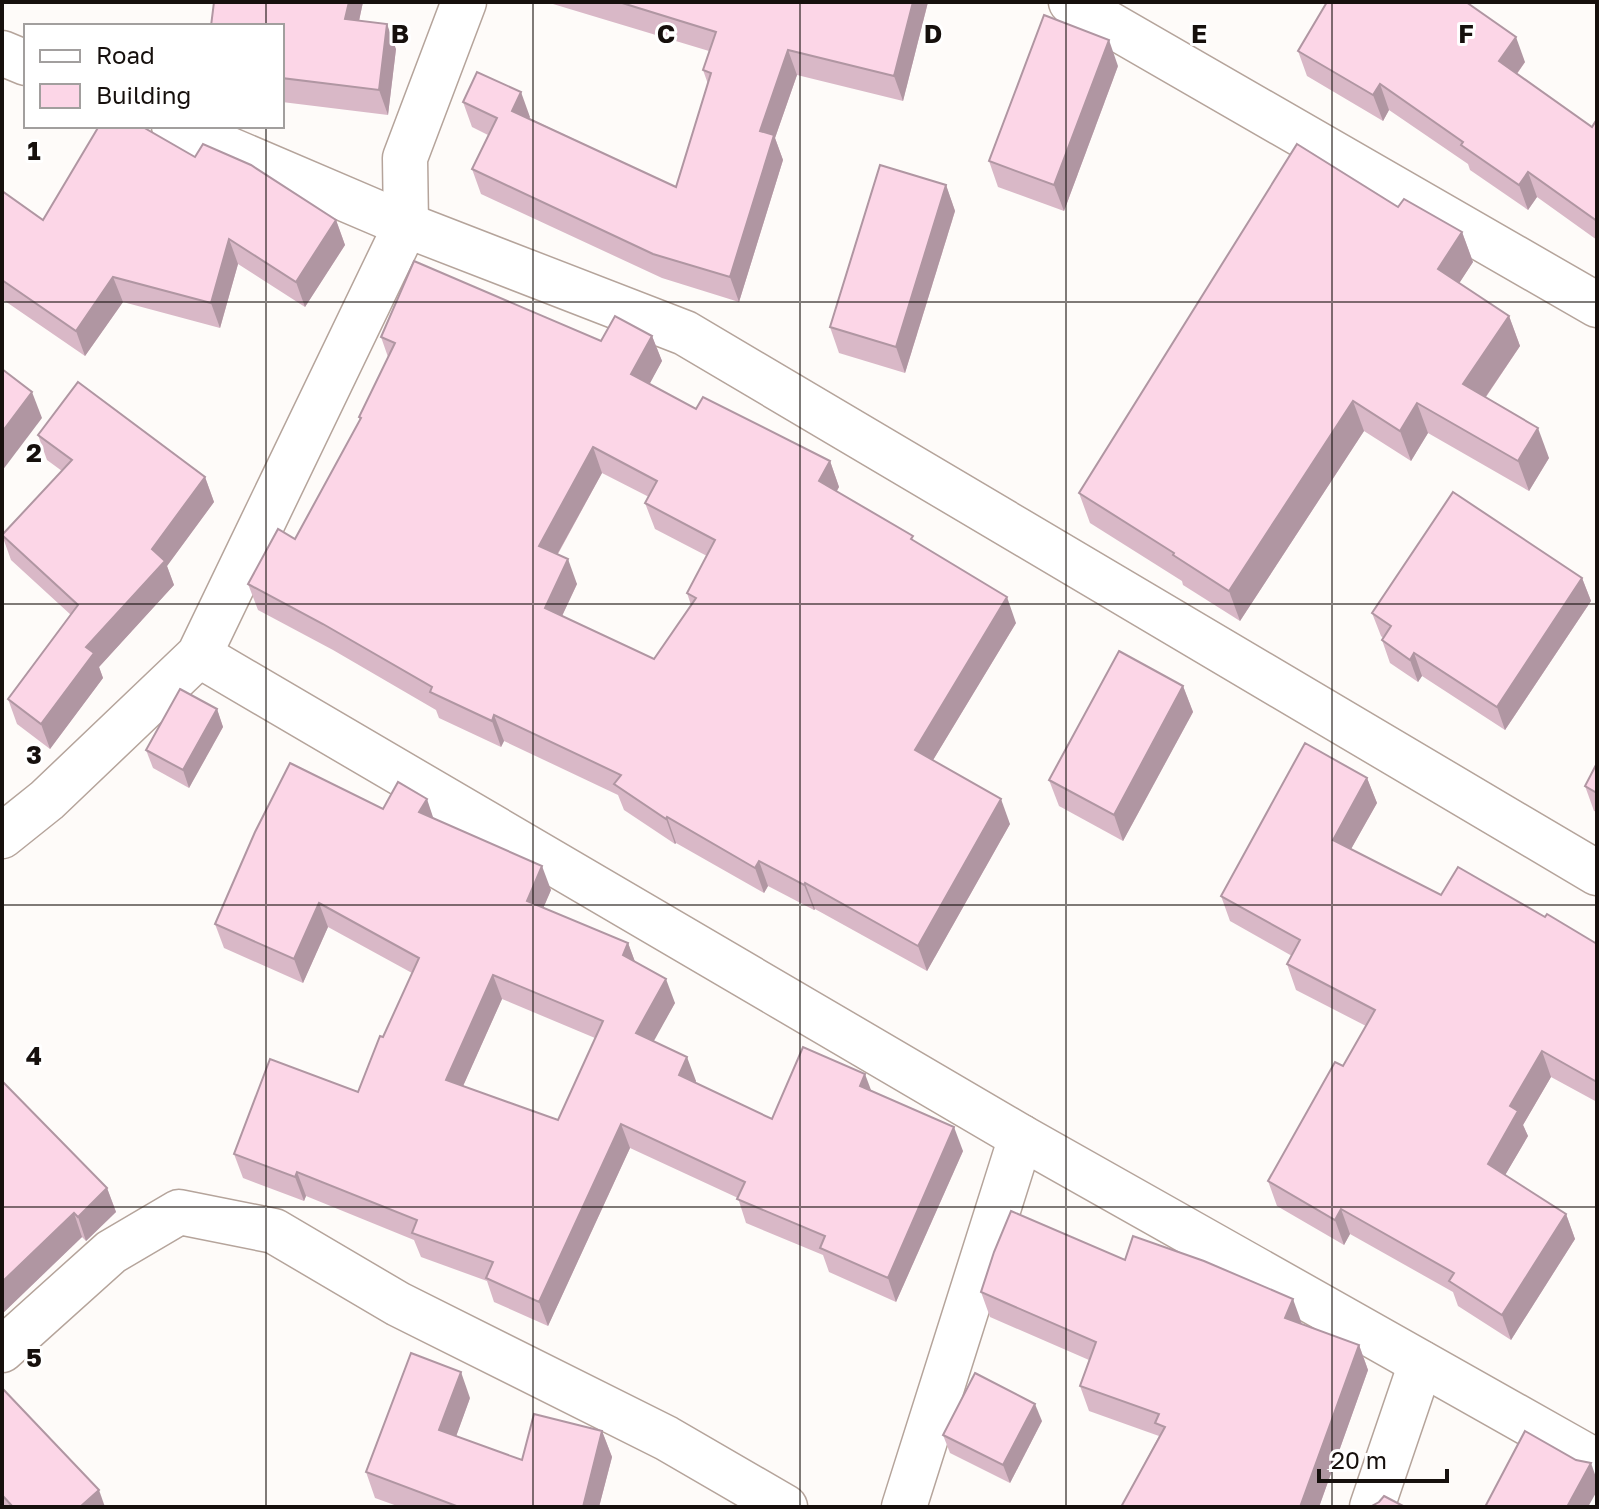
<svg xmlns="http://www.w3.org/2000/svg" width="1599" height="1509" font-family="'Golos Text',sans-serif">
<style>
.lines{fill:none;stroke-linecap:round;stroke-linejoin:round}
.minor-casing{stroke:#b5a49b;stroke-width:47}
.minor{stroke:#fff;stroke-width:44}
.wall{fill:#d9b8c7;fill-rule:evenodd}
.shaded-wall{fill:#b096a2}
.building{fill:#fcd6e7;stroke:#b096a2;stroke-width:2;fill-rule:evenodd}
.grid{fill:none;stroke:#16100d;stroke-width:2;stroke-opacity:0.55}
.grid-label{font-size:26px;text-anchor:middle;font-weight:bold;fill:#16100d;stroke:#fff;stroke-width:6;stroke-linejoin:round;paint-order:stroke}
</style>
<rect width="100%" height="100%" fill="#fefbf9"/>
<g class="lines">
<defs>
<g id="minor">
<polyline points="1071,2 1597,305"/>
<polyline points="2,53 26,63"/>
<polyline points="174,126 406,225 685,333 1597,873"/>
<polyline points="199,655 1021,1137 1597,1462"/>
<polyline points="2,836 47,800 199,655 406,225 405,158 464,2"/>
<polyline points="2,1350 111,1252 179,1212 274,1231 398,1304 666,1438 785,1507"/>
<polyline points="904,1507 1021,1137"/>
<polyline points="1372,1507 1421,1363"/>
</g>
</defs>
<use href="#minor" class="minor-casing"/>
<use href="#minor" class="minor"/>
</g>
<g class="wall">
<polygon points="212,2 363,2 359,21 396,49 388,115 282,102 282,26"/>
<polygon points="552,2 928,2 903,101 797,75 775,138 783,160 739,302 662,278 481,194 472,169 488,135 472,127 463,102 530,117 529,118 676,187 708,84 703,70 709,51 553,4"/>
<polygon points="1298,51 1525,62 1517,74 1592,127 1597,119 1597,240 1537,197 1528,210 1470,170 1468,164 1389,110 1383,121 1307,76"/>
<polygon points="1118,66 1064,211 998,187 989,161"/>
<polygon points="195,157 336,220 345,245 305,307 238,264 220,328 123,302 85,356 2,299 2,191 43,220"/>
<polygon points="946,185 955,211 905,373 839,353 830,327"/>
<polygon points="1398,207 1462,232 1473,262 1459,283 1509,316 1520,346 1486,397 1549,458 1529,491 1428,433 1411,461 1364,431 1240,621 1183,585 1182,581 1090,523 1079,493"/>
<path d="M652,336L662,361L649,384L696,409L830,461L839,487L836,492L915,542L1016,623L933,760L1010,824L927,971L815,909L814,910L768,886L764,893L676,843L675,844L624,810L618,795L504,741L501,747L439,718L436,710L333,650L258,610L248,584L295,539L360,420L359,417L388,357L381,337L601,341ZM602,473L649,497L645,503L655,529L707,556L687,593L691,605L654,659L562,616L577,584L558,554Z"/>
<polygon points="38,435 205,477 214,502 167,566 174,585 99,667 103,678 50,749 17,724 8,699 71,615 11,560 2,535 62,471 47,460"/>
<polygon points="1582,578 1591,601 1505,730 1422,676 1418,682 1390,663 1382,640 1383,638 1381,636 1372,613"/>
<polygon points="1183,686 1193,712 1123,841 1059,806 1049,780"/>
<polygon points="217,709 223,727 189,788 153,768 146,750"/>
<polygon points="1597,763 1597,812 1594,811 1585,786"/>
<polygon points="1367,778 1377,803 1351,849 1441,895 1545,917 1597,944 1597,1102 1551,1077 1523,1125 1528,1136 1505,1175 1566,1214 1575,1239 1511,1340 1458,1306 1453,1292 1350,1234 1344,1245 1277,1206 1268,1181 1343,1066 1366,1026 1296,990 1287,964 1292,956 1230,921 1221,896"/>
<path d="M434,819L551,890L543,908L628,943L635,962L675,1003L653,1041L696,1081L695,1083L772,1119L871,1090L963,1151L896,1302L829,1272L823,1255L746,1223L738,1198L630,1148L548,1326L494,1302L487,1281L421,1257L414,1240L306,1196L304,1201L243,1178L234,1154L358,1092L412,973L328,927L303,983L224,948L215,924ZM502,999L595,1038L558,1120L463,1086Z"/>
<polygon points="2,1081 107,1188 116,1212 86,1241 82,1237 2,1314"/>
<polygon points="1125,1260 1359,1345 1368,1370 1319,1507 1121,1507 1159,1436 1089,1411 1080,1386 1089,1360 990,1317 981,1292"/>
<polygon points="2,1388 105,1507 2,1507"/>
<polygon points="470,1398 456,1436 522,1460 602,1431 612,1457 599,1507 400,1507 375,1498 366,1472"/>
<polygon points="1042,1421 1010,1483 950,1453 943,1435"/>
</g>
<g class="shaded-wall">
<polygon points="349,2 363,2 354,44 345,19"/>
<polygon points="913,2 928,2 903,101 894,76"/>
<polygon points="387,24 396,49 388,115 379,90"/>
<polygon points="1516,37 1525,62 1508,86 1499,61"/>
<polygon points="1109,40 1118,66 1064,211 1054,185"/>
<polygon points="788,50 797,75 775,138 783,160 739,302 730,277 760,131"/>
<polygon points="1380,84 1389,110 1383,121 1373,95"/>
<polygon points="521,92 530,117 521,135 512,111"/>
<polygon points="1528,172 1537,197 1528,210 1519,185"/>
<polygon points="946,185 955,211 905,373 896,347"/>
<polygon points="336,220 345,245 305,307 296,282"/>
<polygon points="1462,232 1473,262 1449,299 1438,269"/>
<polygon points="229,239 238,264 220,328 211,303"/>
<polygon points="113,277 123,302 85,356 76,331"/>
<polygon points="1509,316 1520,346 1474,414 1463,384"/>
<polygon points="652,336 662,361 641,400 631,374"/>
<polygon points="32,392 42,418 2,471 2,432"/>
<polygon points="1353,401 1364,431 1240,621 1229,591"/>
<polygon points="1417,403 1428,433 1411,461 1400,431"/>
<polygon points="1538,428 1549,458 1529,491 1518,461"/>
<polygon points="593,447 602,473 548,571 539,546"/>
<polygon points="830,461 839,487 828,507 819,481"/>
<polygon points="205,477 214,502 167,566 174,585 99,667 103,678 50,749 41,724 86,647 152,549"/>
<polygon points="568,559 577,584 554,633 545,608"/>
<polygon points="1582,578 1591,601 1505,730 1497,707"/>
<polygon points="1007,597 1016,623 924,775 915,750"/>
<polygon points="1414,653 1422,676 1418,682 1410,660"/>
<polygon points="1183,686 1193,712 1123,841 1114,815"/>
<polygon points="217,709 223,727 189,788 183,770"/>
<polygon points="494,715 504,741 501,747 492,721"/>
<polygon points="1367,778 1377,803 1342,865 1333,840"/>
<polygon points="427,799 435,823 419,812"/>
<polygon points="1001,799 1010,824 927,971 918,946"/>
<polygon points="667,817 676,843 675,844 666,819"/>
<polygon points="759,861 768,886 764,893 755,868"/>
<polygon points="542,866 551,890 536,925 527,901"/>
<polygon points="805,883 815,909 814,910 804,885"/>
<polygon points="319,903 328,927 303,983 294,959"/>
<polygon points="628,943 637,967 623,955"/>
<polygon points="493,975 502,999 455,1104 446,1080"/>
<polygon points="666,979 675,1003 645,1057 636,1033"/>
<polygon points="1542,1051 1551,1077 1523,1125 1528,1136 1497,1189 1488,1164 1510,1106"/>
<polygon points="687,1057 696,1081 688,1099 679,1075"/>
<polygon points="865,1074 874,1098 860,1086"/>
<polygon points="621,1124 630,1148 548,1326 539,1302"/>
<polygon points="954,1127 963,1151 896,1302 888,1278"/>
<polygon points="297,1172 306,1196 304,1201 295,1177"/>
<polygon points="107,1188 116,1212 86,1241 78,1217"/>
<polygon points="1341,1209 1350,1234 1344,1245 1335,1220"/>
<polygon points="74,1213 82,1237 2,1314 2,1282"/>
<polygon points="1566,1214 1575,1239 1511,1340 1502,1315"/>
<polygon points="1293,1299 1302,1324 1285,1318"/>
<polygon points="1359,1345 1368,1370 1319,1507 1300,1507"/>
<polygon points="461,1372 470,1398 449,1456 439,1430"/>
<polygon points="1035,1404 1042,1421 1010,1483 1003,1465"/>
<polygon points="602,1431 612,1457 599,1507 583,1507"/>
<polygon points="1591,1463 1597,1480 1597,1491 1588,1507 1567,1507"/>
<polygon points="99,1490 105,1507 80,1507"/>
</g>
<g class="building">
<polygon points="214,2 349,2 345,19 387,24 379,90 282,78 282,26 211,26"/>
<polygon points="619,2 913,2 894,76 788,50 760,131 774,135 730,277 653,254 472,169 497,118 463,102 477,72 521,92 512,111 676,187 711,73 703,70 716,32"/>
<polygon points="1327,2 1466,2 1516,37 1499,61 1592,127 1597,119 1597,221 1528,172 1519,185 1461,145 1463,142 1380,84 1373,95 1298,51"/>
<polygon points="1044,15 1109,40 1054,185 989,161"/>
<polygon points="99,126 141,126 195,157 203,144 251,165 336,220 296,282 229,239 211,303 113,277 76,331 2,280 2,191 43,220"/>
<polygon points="1297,144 1398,207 1404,199 1462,232 1438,269 1509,316 1463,384 1538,428 1518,461 1417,403 1400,431 1353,401 1229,591 1173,555 1174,553 1079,493"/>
<polygon points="880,165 946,185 896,347 830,327"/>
<path d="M414,261L601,341L615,316L652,336L631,374L696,409L703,397L830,461L819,481L913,536L911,539L1007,597L915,750L1001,799L918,946L805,883L804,885L759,861L755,868L667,817L666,819L614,784L621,775L494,715L492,721L430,692L432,687L323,624L248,584L278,529L295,539L361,418L359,417L395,343L381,337ZM593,447L657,481L645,503L715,540L687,593L696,598L654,659L545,608L568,559L539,546Z"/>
<polygon points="2,369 32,392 2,432"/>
<polygon points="78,382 205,477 152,549 165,561 86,647 94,653 41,724 8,699 78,605 2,535 72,460 38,435"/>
<polygon points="1453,492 1582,578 1497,707 1414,653 1410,660 1382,640 1391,626 1372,613"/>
<polygon points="1119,651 1183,686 1114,815 1049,780"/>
<polygon points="180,689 217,709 183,770 146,750"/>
<polygon points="1305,743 1367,778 1333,840 1441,895 1458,867 1545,917 1547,914 1597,944 1597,1082 1542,1051 1510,1106 1518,1111 1488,1164 1566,1214 1502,1315 1449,1281 1454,1273 1341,1209 1335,1220 1268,1181 1335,1062 1343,1066 1375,1010 1287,964 1300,940 1221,896"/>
<path d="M290,763L383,809L398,782L427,799L419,812L542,866L527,901L628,943L623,955L666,979L636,1033L687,1057L679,1075L772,1119L803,1047L865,1074L860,1086L954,1127L888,1278L820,1248L825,1236L737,1199L745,1182L621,1124L539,1302L486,1278L493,1262L412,1233L417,1220L297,1172L295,1177L234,1154L270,1059L358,1092L380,1036L383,1037L419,958L319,903L294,959L215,924L255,832ZM493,975L603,1021L558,1120L446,1080Z"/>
<polygon points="1597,763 1597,793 1585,786"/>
<polygon points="2,1081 107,1188 78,1217 74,1213 2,1282"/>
<polygon points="1011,1211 1125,1260 1133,1236 1204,1261 1293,1299 1285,1318 1359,1345 1300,1507 1121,1507 1165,1427 1155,1423 1159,1414 1080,1386 1096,1342 981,1292 994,1252"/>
<polygon points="411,1353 461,1372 439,1430 522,1460 534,1414 602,1431 583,1507 459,1507 366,1472"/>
<polygon points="975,1373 1035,1404 1003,1465 943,1435"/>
<polygon points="2,1388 99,1490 80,1507 13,1507 2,1495"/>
<polygon points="1525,1431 1576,1460 1591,1463 1567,1507 1485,1507"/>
<polygon points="1384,1496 1405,1507 1370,1507 1379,1502"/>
</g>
<path class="grid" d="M266,2V26M533,2V1507M800,2V1507M1066,2V1507M1332,2V1507M266,126V1507M2,302H1597M2,604H1597M2,905H1597M2,1207H1597"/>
<g class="grid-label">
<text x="400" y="43">B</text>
<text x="666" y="43">C</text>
<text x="933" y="43">D</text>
<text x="1199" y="43">E</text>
<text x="1466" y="43">F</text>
<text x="34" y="160">1</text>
<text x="34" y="462">2</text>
<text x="34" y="764">3</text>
<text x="34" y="1065">4</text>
<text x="34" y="1367">5</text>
</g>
<rect width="1599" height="1509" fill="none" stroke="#16100d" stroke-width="8"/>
<rect x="24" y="24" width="260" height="104" fill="#ffffff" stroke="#a29f9e" stroke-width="2"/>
<rect x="40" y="50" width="40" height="12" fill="#ffffff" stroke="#a29f9e" stroke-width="2"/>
<text x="96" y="64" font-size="24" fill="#16100d">Road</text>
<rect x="40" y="84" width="40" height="24" fill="#fcd6e7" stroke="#a29f9e" stroke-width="2"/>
<text x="96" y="104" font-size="24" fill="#16100d">Building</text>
<path d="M1319 1469v12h128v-12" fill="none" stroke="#16100d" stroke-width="4"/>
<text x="1331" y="1469" font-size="24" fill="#16100d" stroke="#ffffff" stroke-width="6" paint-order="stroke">20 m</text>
</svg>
